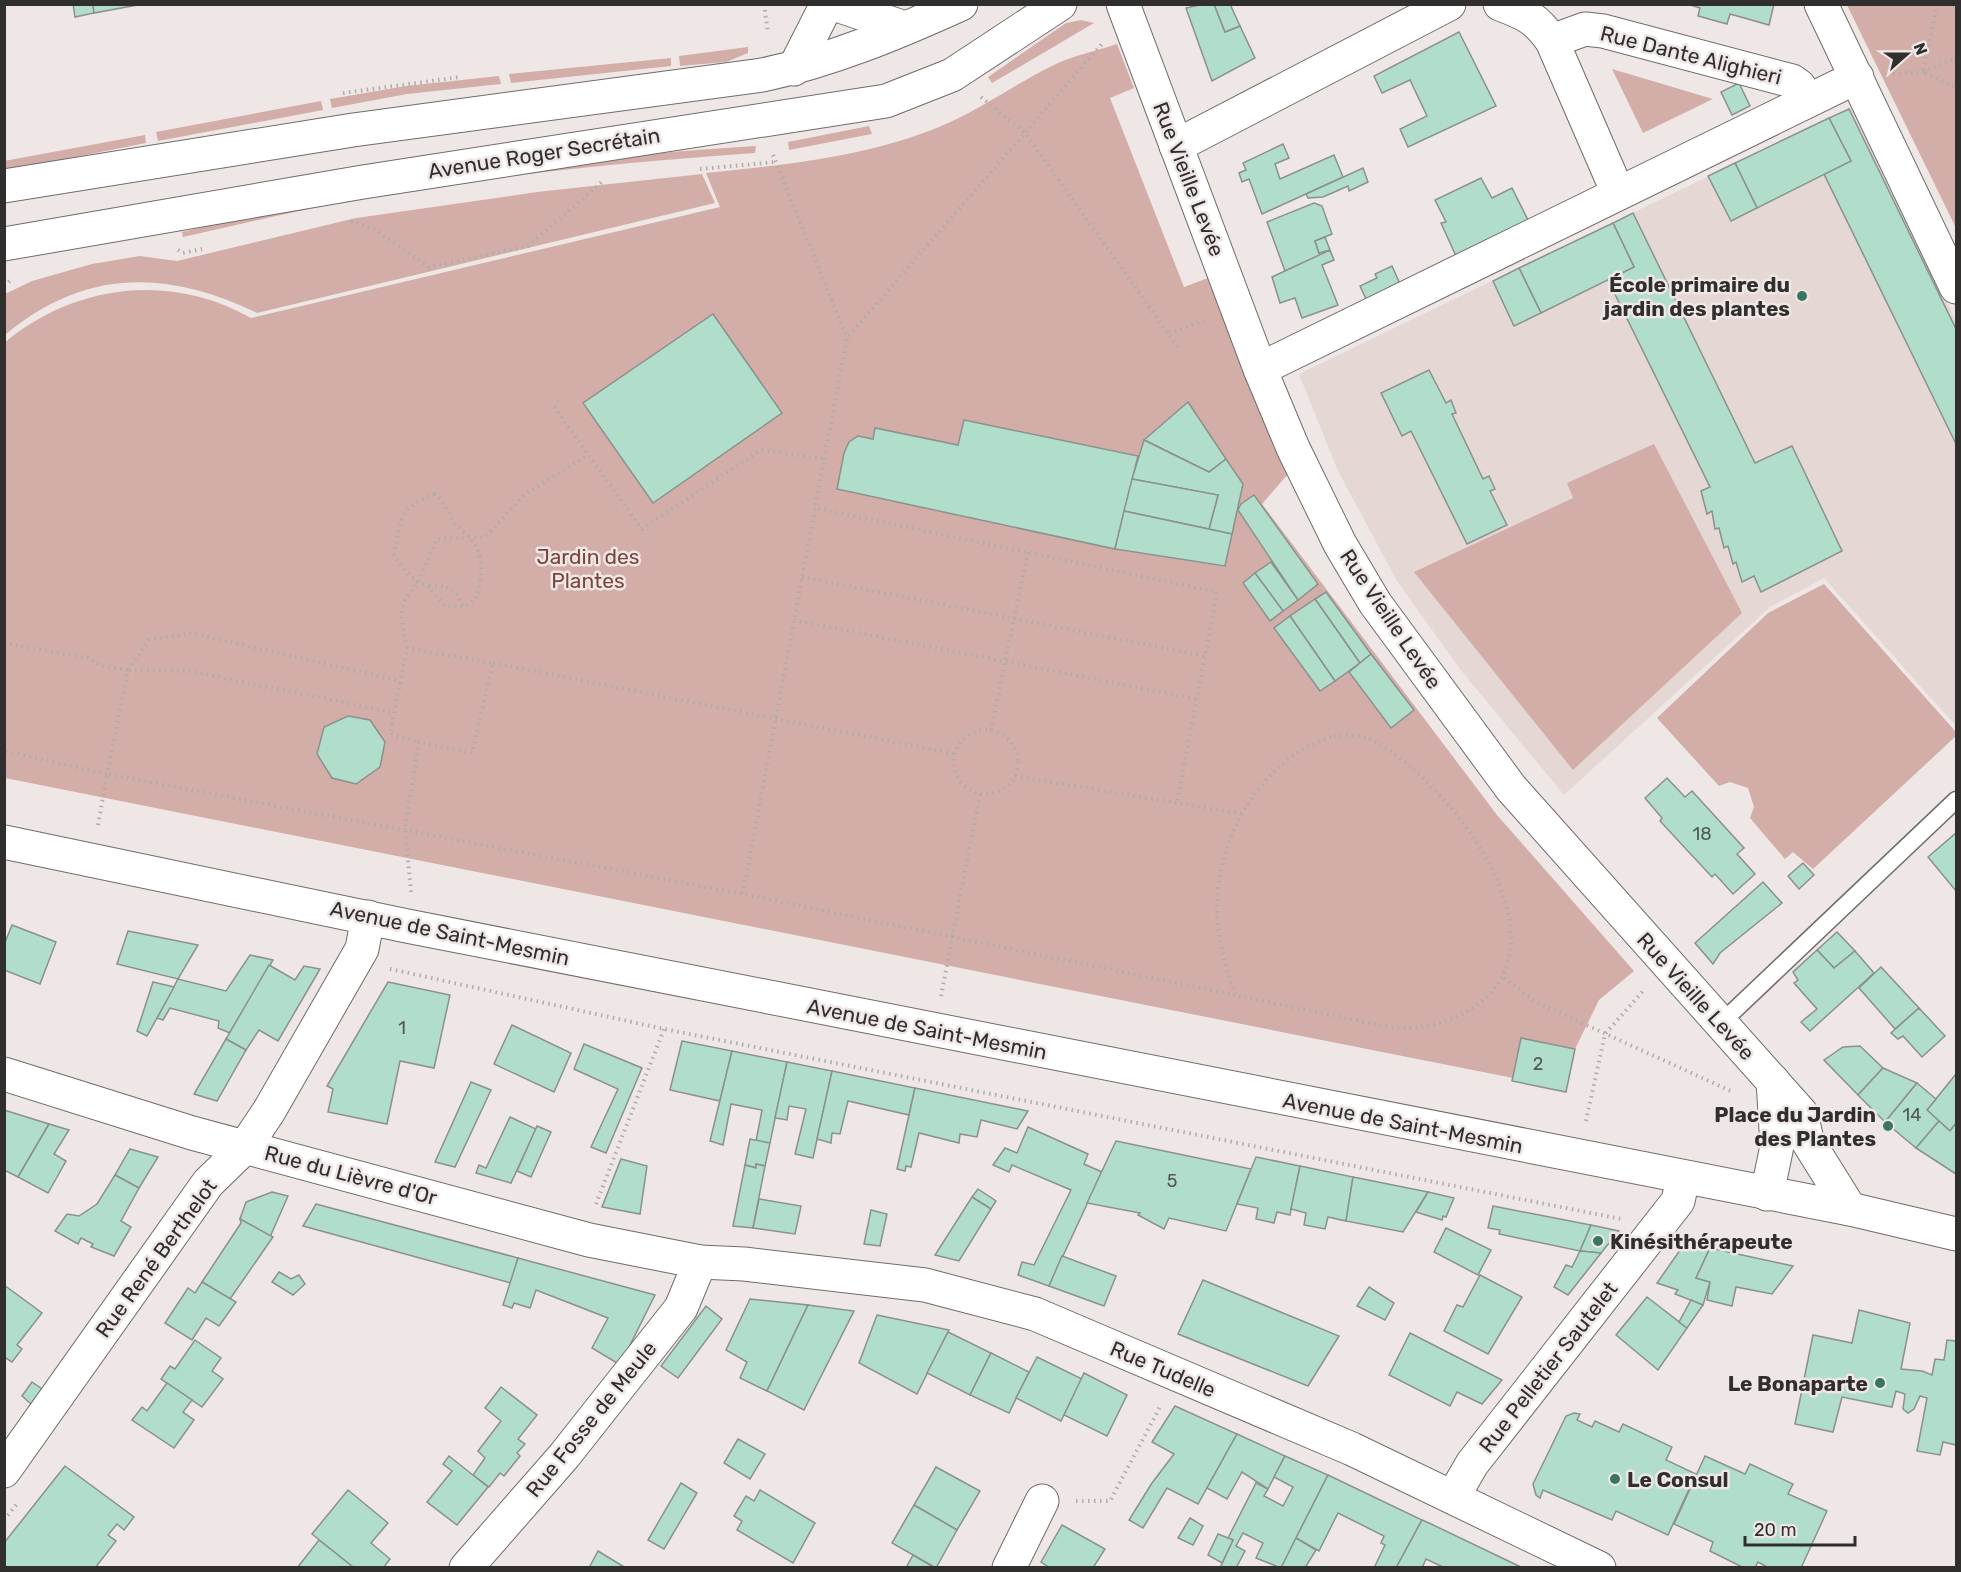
<svg xmlns="http://www.w3.org/2000/svg" width="1961" height="1572" font-family="Rubik,sans-serif">
<style>
.built{fill:#e5d7d4}
.green{fill:#d3aea8}
.building{fill:#b1ddcb;stroke:#8b918e;stroke-width:1.5}
.lines{fill:none;stroke-linecap:round;stroke-linejoin:round}
.service-casing{stroke:#716b6a;stroke-width:19}
.minor-casing{stroke:#716b6a;stroke-width:35}
.tertiary-casing{stroke:#716b6a;stroke-width:35}
.primary-casing{stroke:#716b6a;stroke-width:35}
.path{stroke:#b1abaa;stroke-width:4;stroke-dasharray:1.5 4.5;stroke-linecap:butt}
.service{stroke:#fff;stroke-width:16}
.minor{stroke:#fff;stroke-width:33}
.tertiary{stroke:#fff;stroke-width:33}
.primary{stroke:#fff;stroke-width:33}
.poi-dot{fill:#397661;stroke:#eee7e5;stroke-width:2}
.labels{text-anchor:middle;dominant-baseline:central;stroke-width:5;stroke-linejoin:round;paint-order:stroke}
.number-label{font-size:18px;fill:#515a55}
.street-label{font-size:21px;fill:#312e2e;stroke:#eee7e5}
.poi-label{font-size:21px;font-weight:bold;fill:#312e2e;stroke:#eee7e5;text-anchor:end}
.park-label{font-size:21px;fill:#7e443b;stroke:#eee7e5}
</style>
<rect width="100%" height="100%" fill="#eee7e5"/>
<polygon class="built" points="1854,106 1956,321 1956,726 1824,578 1770,607 1564,795 1460,669 1397,581 1338,471 1299,374"/>
<g class="green">
<polygon points="1847,5 1956,5 1956,228"/>
<polygon points="1081,20 1094,23 992,83 988,77 1066,23"/>
<path d="M1117,44L1134,88L1110,98L1184,287L1208,278L1288,474L1262,504L1497,815L1634,971L1599,1000L1575,1049L1566,1092L1512,1081L1513,1078L5,778L4,343C74,284 171,272 251,318L720,207L706,173C786,165 865,157 939,127C980,110 1016,83 1056,64C1075,55 1097,51 1117,44Z"/>
<polygon points="748,47 748,53 726,62 680,66 679,56"/>
<polygon points="671,58 671,66 511,83 509,74"/>
<polygon points="1612,69 1713,99 1643,133"/>
<polygon points="499,76 501,84 407,94 332,108 330,99 406,86"/>
<polygon points="321,101 323,110 158,141 156,132"/>
<polygon points="869,126 872,134 789,150 788,142"/>
<polygon points="145,135 146,143 5,171 4,161"/>
<path d="M756,146L755,153C615,163 476,177 338,203C286,213 234,226 183,237L182,232C371,187 562,157 756,146Z"/>
<path d="M702,174L715,203L257,313C166,269 84,269 5,335V294L32,281L92,264L140,256L177,261L356,218L537,192Z"/>
<polygon points="1654,444 1742,613 1573,770 1414,572 1573,498 1567,483"/>
<polygon points="1824,584 1956,732 1956,736 1813,869 1793,852 1785,859 1750,818 1754,807 1748,788 1730,782 1719,786 1657,718 1768,613"/>
</g>
<g class="building">
<polygon points="73,4 93,4 94,13 75,17"/>
<polygon points="93,4 143,4 94,13"/>
<polygon points="1204,4 1214,4 1225,32 1240,26 1255,58 1212,81 1186,8"/>
<polygon points="1214,4 1230,4 1240,26 1225,32"/>
<polygon points="1687,4 1774,4 1769,25 1730,14 1727,24 1698,16 1700,8"/>
<polygon points="1459,32 1496,106 1408,147 1400,129 1427,116 1410,80 1382,93 1374,76"/>
<polygon points="1739,83 1750,106 1732,115 1721,92"/>
<polygon points="1849,109 1956,329 1956,444 1824,174 1851,161 1829,118"/>
<polygon points="1829,118 1851,161 1757,208 1735,163"/>
<polygon points="1283,144 1289,158 1275,164 1280,179 1334,155 1343,177 1262,214 1249,179 1242,182 1239,173 1246,170 1243,163"/>
<polygon points="1735,163 1757,208 1731,221 1708,176"/>
<polygon points="1363,168 1368,182 1349,191 1348,186 1323,197 1308,198 1306,194"/>
<polygon points="1481,178 1492,198 1512,188 1528,220 1456,256 1441,223 1446,222 1435,200"/>
<polygon points="1314,203 1322,206 1332,234 1315,241 1320,256 1285,271 1267,222"/>
<polygon points="1633,213 1755,463 1792,446 1842,551 1761,592 1754,576 1742,582 1736,562 1733,564 1728,546 1724,548 1719,528 1715,529 1712,511 1707,514 1701,491 1710,487 1608,280 1634,267 1613,223"/>
<polygon points="1613,223 1634,267 1541,313 1519,268"/>
<polygon points="1325,237 1330,250 1319,253 1315,241"/>
<polygon points="1330,250 1334,260 1322,265 1338,305 1302,318 1295,298 1280,303 1272,277"/>
<polygon points="1392,266 1400,284 1367,301 1360,286 1377,278 1375,274"/>
<polygon points="1519,268 1541,313 1514,326 1493,281"/>
<polygon points="713,314 782,413 653,503 583,403"/>
<polygon points="1429,370 1446,403 1451,400 1456,413 1452,414 1483,479 1489,476 1495,489 1490,491 1507,525 1467,544 1411,431 1402,436 1381,393"/>
<polygon points="1188,402 1226,459 1209,472 1144,440"/>
<polygon points="964,420 1138,456 1115,549 837,489 844,453 849,442 858,436 873,439 875,428 958,445"/>
<polygon points="1144,440 1209,472 1226,459 1243,484 1232,534 1209,529 1218,495 1132,479"/>
<polygon points="1132,479 1218,495 1209,529 1124,511"/>
<polygon points="1254,495 1318,584 1298,600 1238,510 1241,504"/>
<polygon points="1124,511 1232,534 1225,566 1115,549"/>
<polygon points="1271,562 1298,600 1283,611 1255,573"/>
<polygon points="1255,573 1283,611 1270,621 1243,583"/>
<polygon points="1326,592 1371,654 1360,663 1315,599"/>
<polygon points="1315,599 1360,663 1335,681 1290,616"/>
<polygon points="1290,616 1335,681 1320,691 1274,628"/>
<polygon points="1371,654 1414,710 1391,728 1349,672"/>
<polygon points="348,716 370,720 385,742 380,767 356,784 332,778 317,754 324,727"/>
<polygon points="1667,778 1685,797 1692,791 1744,848 1737,854 1755,874 1733,894 1715,874 1712,877 1660,821 1662,818 1645,798"/>
<polygon points="1956,833 1956,891 1928,857"/>
<polygon points="1803,863 1814,875 1799,889 1788,876"/>
<polygon points="1763,882 1782,903 1720,953 1713,964 1695,943"/>
<polygon points="12,925 56,942 40,984 4,970 4,945"/>
<polygon points="128,931 198,945 178,979 117,964"/>
<polygon points="1837,932 1855,951 1834,968 1817,950"/>
<polygon points="1817,950 1834,968 1855,951 1874,973 1810,1031 1801,1022 1817,1009 1794,983 1798,980 1793,972"/>
<polygon points="250,955 273,960 230,1033 218,1028 219,1021 170,1008 163,1020 157,1018 178,979 226,991"/>
<polygon points="269,965 295,980 304,966 320,969 278,1041 259,1030 246,1050 226,1039"/>
<polygon points="1881,967 1919,1008 1895,1029 1859,988"/>
<polygon points="153,982 174,987 147,1036 137,1031"/>
<polygon points="388,982 450,995 434,1068 400,1061 387,1124 328,1112 333,1089 327,1086"/>
<polygon points="1919,1008 1945,1036 1922,1057 1903,1036 1898,1039 1891,1033"/>
<polygon points="512,1025 571,1053 554,1092 494,1064"/>
<polygon points="1521,1038 1575,1049 1566,1092 1512,1081"/>
<polygon points="226,1039 246,1050 217,1101 194,1094"/>
<polygon points="682,1041 732,1051 720,1101 670,1090"/>
<polygon points="584,1044 642,1068 606,1153 591,1147 618,1089 574,1069"/>
<polygon points="1860,1046 1883,1068 1858,1095 1824,1060 1843,1047"/>
<polygon points="732,1051 787,1062 770,1143 756,1141 762,1110 731,1104 723,1145 710,1141"/>
<polygon points="787,1062 832,1071 813,1158 795,1154 806,1109 789,1106 787,1120 775,1118"/>
<polygon points="1883,1068 1917,1083 1885,1122 1858,1095"/>
<polygon points="832,1071 915,1088 909,1115 848,1101 840,1134 832,1133 831,1143 817,1139"/>
<polygon points="1956,1074 1956,1123 1950,1131 1927,1110"/>
<polygon points="471,1082 491,1090 455,1167 435,1162"/>
<polygon points="1917,1083 1936,1099 1927,1110 1939,1121 1916,1148 1885,1122"/>
<polygon points="915,1088 1028,1111 1017,1129 981,1120 977,1137 960,1134 959,1143 919,1133 911,1167 906,1166 905,1171 897,1169"/>
<polygon points="4,1110 49,1124 18,1177 4,1170"/>
<polygon points="510,1117 536,1129 511,1183 476,1173 479,1165 486,1168"/>
<polygon points="1939,1121 1950,1131 1956,1123 1956,1174 1916,1148"/>
<polygon points="49,1124 69,1130 54,1154 66,1161 48,1193 18,1177"/>
<polygon points="537,1126 551,1132 531,1177 517,1171"/>
<polygon points="1028,1127 1088,1154 1084,1164 1102,1172 1049,1286 1018,1275 1022,1262 1034,1265 1071,1190 1012,1165 1009,1172 993,1165 1005,1148 1017,1153"/>
<polygon points="750,1139 770,1143 765,1166 756,1164 756,1168 745,1165"/>
<polygon points="1116,1141 1251,1169 1226,1231 1169,1218 1164,1229 1138,1215 1140,1213 1087,1203"/>
<polygon points="130,1149 158,1157 139,1188 115,1175"/>
<polygon points="1256,1157 1300,1166 1290,1215 1277,1212 1274,1223 1256,1219 1258,1208 1237,1204"/>
<polygon points="621,1159 647,1166 640,1214 602,1207"/>
<polygon points="756,1164 765,1166 753,1228 733,1226 745,1165 756,1168"/>
<polygon points="1300,1166 1353,1177 1346,1221 1328,1217 1325,1229 1304,1225 1306,1213 1291,1209"/>
<polygon points="115,1175 139,1188 121,1221 131,1227 114,1256 91,1247 93,1244 81,1238 78,1244 55,1231 67,1214 79,1216 97,1204"/>
<polygon points="1353,1177 1428,1192 1403,1232 1346,1221"/>
<polygon points="978,1189 996,1201 991,1209 972,1197"/>
<polygon points="272,1192 288,1196 270,1237 240,1219 246,1202"/>
<polygon points="1428,1192 1454,1198 1446,1217 1443,1216 1442,1220 1416,1212"/>
<polygon points="972,1197 991,1209 959,1261 935,1255"/>
<polygon points="759,1199 801,1206 795,1234 753,1228"/>
<polygon points="316,1204 518,1258 511,1283 303,1226"/>
<polygon points="1493,1206 1591,1225 1580,1251 1499,1234 1500,1230 1488,1228"/>
<polygon points="871,1210 887,1214 880,1246 864,1244"/>
<polygon points="240,1219 273,1237 230,1299 202,1282 241,1223"/>
<polygon points="1591,1225 1619,1231 1601,1253 1580,1251"/>
<polygon points="1446,1228 1491,1250 1478,1275 1434,1252"/>
<polygon points="1685,1243 1710,1248 1696,1278 1710,1282 1703,1305 1675,1294 1678,1290 1657,1283"/>
<polygon points="1710,1248 1793,1266 1772,1294 1736,1287 1732,1306 1707,1300 1710,1282 1696,1278"/>
<polygon points="1580,1251 1601,1253 1568,1295 1554,1287 1566,1265 1572,1267"/>
<polygon points="1062,1256 1116,1276 1104,1306 1049,1286"/>
<polygon points="518,1258 655,1295 628,1349 617,1363 592,1348 608,1318 536,1290 530,1308 514,1303 512,1308 503,1305"/>
<polygon points="279,1272 291,1279 299,1275 305,1284 293,1295 272,1282"/>
<polygon points="1480,1275 1522,1297 1488,1354 1444,1331 1457,1305 1463,1307"/>
<polygon points="1203,1280 1339,1336 1308,1386 1178,1334"/>
<polygon points="202,1282 236,1302 219,1326 206,1318 192,1340 165,1323 188,1288 195,1293"/>
<polygon points="4,1285 42,1313 17,1345 22,1349 12,1362 4,1357"/>
<polygon points="1369,1287 1394,1303 1385,1320 1357,1306"/>
<polygon points="1647,1297 1687,1328 1658,1370 1616,1335"/>
<polygon points="750,1299 808,1305 767,1391 740,1378 747,1362 726,1350"/>
<polygon points="1691,1300 1703,1305 1687,1328 1679,1322"/>
<polygon points="808,1305 854,1311 804,1410 767,1391"/>
<polygon points="706,1306 722,1319 678,1378 661,1366"/>
<polygon points="1859,1310 1910,1323 1901,1369 1922,1371 1932,1375 1935,1359 1944,1360 1947,1340 1956,1341 1956,1445 1943,1442 1940,1455 1917,1451 1927,1398 1920,1396 1914,1409 1908,1413 1903,1409 1905,1394 1896,1391 1892,1407 1842,1397 1833,1432 1795,1424 1813,1335 1852,1343"/>
<polygon points="877,1315 949,1330 917,1394 859,1363"/>
<polygon points="948,1332 991,1353 970,1395 927,1373"/>
<polygon points="1410,1333 1502,1380 1482,1404 1457,1392 1450,1406 1389,1375"/>
<polygon points="195,1340 221,1358 212,1371 223,1379 202,1407 161,1379 170,1366 175,1369"/>
<polygon points="991,1353 1029,1372 1009,1413 970,1395"/>
<polygon points="1037,1357 1082,1379 1061,1421 1016,1398"/>
<polygon points="1084,1373 1127,1395 1107,1436 1064,1415"/>
<polygon points="32,1382 42,1389 31,1404 22,1396"/>
<polygon points="167,1383 192,1400 183,1412 194,1420 174,1448 132,1420 142,1407 147,1411"/>
<polygon points="501,1387 537,1415 518,1439 525,1444 517,1453 520,1456 504,1476 500,1473 489,1487 473,1475 485,1458 478,1451 501,1421 485,1408"/>
<polygon points="1175,1406 1237,1434 1198,1504 1167,1488 1143,1528 1129,1520 1152,1483 1174,1454 1152,1442"/>
<polygon points="1574,1413 1580,1414 1577,1420 1592,1427 1595,1421 1619,1432 1623,1424 1672,1447 1666,1460 1696,1474 1668,1535 1616,1511 1612,1520 1543,1490 1540,1498 1536,1495 1533,1484 1552,1445 1566,1416"/>
<polygon points="1237,1434 1285,1456 1268,1489 1242,1472 1227,1499 1207,1488"/>
<polygon points="738,1439 765,1454 750,1479 724,1463"/>
<polygon points="449,1456 488,1487 457,1525 427,1502 452,1471 443,1464"/>
<polygon points="1285,1456 1328,1475 1281,1568 1256,1558 1263,1543 1243,1533 1236,1546 1245,1551 1236,1568 1220,1568 1233,1540 1228,1538 1256,1483 1268,1489 1264,1496 1283,1506 1293,1487 1274,1477"/>
<polygon points="1705,1456 1745,1474 1750,1464 1793,1484 1788,1494 1827,1511 1801,1568 1769,1568 1758,1562 1755,1568 1744,1568 1710,1551 1713,1542 1674,1524"/>
<polygon points="65,1466 134,1517 124,1530 117,1524 108,1535 116,1541 95,1568 4,1568 4,1543"/>
<polygon points="936,1467 980,1491 957,1530 914,1505"/>
<polygon points="1328,1475 1422,1520 1396,1568 1374,1568 1385,1545 1381,1543 1384,1536 1338,1513 1319,1551 1296,1538"/>
<polygon points="681,1483 697,1493 664,1549 648,1540"/>
<polygon points="348,1490 388,1523 371,1543 390,1559 383,1568 354,1568 312,1534"/>
<polygon points="760,1490 815,1523 793,1563 737,1530 742,1521 734,1516 746,1496 754,1501"/>
<polygon points="914,1505 957,1530 936,1568 892,1543"/>
<polygon points="1190,1518 1203,1526 1193,1545 1178,1538"/>
<polygon points="1422,1520 1429,1523 1523,1568 1445,1568 1426,1559 1422,1568 1396,1568"/>
<polygon points="1062,1525 1105,1549 1093,1568 1050,1568 1041,1562"/>
<polygon points="1218,1534 1233,1540 1222,1563 1208,1555"/>
<polygon points="1296,1538 1316,1550 1305,1568 1281,1568"/>
<polygon points="319,1540 353,1567 297,1568"/>
<polygon points="598,1551 626,1568 589,1568"/>
<polygon points="913,1555 935,1568 906,1568"/>
</g>
<g class="lines">
<defs>
<polyline id="service" points="1720,1024 1956,800"/>
<g id="minor">
<polyline points="834,4 905,28"/>
<polyline points="1123,4 1260,369 1293,448 1340,544 1375,603 1511,788 1801,1113 1807,1140 1850,1209"/>
<path d="M1500,4C1526,14 1536,18 1552,41"/>
<polyline points="1821,4 1956,287"/>
<polyline points="794,69 827,4"/>
<polyline points="1176,146 1449,4"/>
<polyline points="1618,193 1552,41 1585,29 1603,31 1792,81 1799,86 1807,101"/>
<polyline points="1260,369 1857,77"/>
<polyline points="4,1074 192,1133 589,1240 700,1262 744,1264 925,1285 1035,1314 1352,1449 1599,1568"/>
<polyline points="1767,1194 1777,1146 1773,1081"/>
<polyline points="4,1471 208,1183 245,1147 269,1111 362,949 368,917"/>
<polyline points="1453,1497 1472,1464 1678,1201 1683,1178"/>
<polyline points="466,1568 564,1456 681,1308 700,1262"/>
<polyline points="1009,1568 1042,1501"/>
</g>
<polyline id="tertiary" points="4,842 407,926 1850,1209 1956,1234"/>
<g id="primary">
<path d="M4,186L353,130L762,75C830,61 897,33 961,4"/>
<polyline points="4,244 363,182 886,101 952,75 1060,4"/>
</g>
</defs>
<use href="#service" class="service-casing"/>
<use href="#minor" class="minor-casing"/>
<use href="#tertiary" class="tertiary-casing"/>
<use href="#primary" class="primary-casing"/>
<g class="path">
<polyline points="764,4 768,33"/>
<polyline points="1937,4 1923,72 1956,87"/>
<polyline points="1893,74 1923,72 1956,58"/>
<polyline points="343,93 460,77"/>
<polyline points="981,97 1025,133 1180,350"/>
<polyline points="773,155 847,338"/>
<polyline points="700,169 775,162"/>
<polyline points="351,221 374,229 429,267 528,246 602,182"/>
<polyline points="178,250 183,253 202,249"/>
<polyline points="4,286 11,280"/>
<polyline points="1169,333 1204,321"/>
<polyline points="554,407 642,529 761,450 824,459 815,508"/>
<polyline points="824,459 847,338 1102,44"/>
<path d="M434,494C447,502 447,513 455,524C459,529 465,533 469,537C486,555 483,580 475,600L463,607L445,606L429,587L418,582L405,571L394,554C401,520 399,507 434,494Z"/>
<polyline points="802,577 1205,656"/>
<polyline points="429,586 446,586 459,596 463,607"/>
<polyline points="794,620 1196,699"/>
<polyline points="4,643 88,658 99,665 128,670 107,774 4,751"/>
<polyline points="407,648 401,615 405,599 418,582 437,539 485,537 525,494 588,455"/>
<polyline points="493,663 955,754"/>
<polyline points="128,670 149,640 192,633 400,681"/>
<polyline points="129,670 189,671 395,713"/>
<circle cx="986" cy="762" r="32"/>
<polyline points="991,730 1028,552"/>
<path d="M1334,736C1346,736 1360,734 1370,739C1438,772 1555,915 1494,989C1474,1013 1441,1026 1409,1028C1390,1029 1366,1022 1347,1018C1310,1011 1272,1003 1235,995C1225,966 1216,932 1217,901C1220,832 1265,755 1334,736Z"/>
<polyline points="1015,776 1243,814"/>
<polyline points="98,825 107,774 743,894 1235,995"/>
<polyline points="411,892 405,828 419,742 472,753 493,663 407,648 390,734 419,742"/>
<polyline points="743,894 815,508 1217,592 1177,803"/>
<polyline points="390,969 664,1029 1621,1219"/>
<polyline points="1504,978 1536,1002 1733,1092"/>
<polyline points="941,996 980,794"/>
<polyline points="1586,1121 1605,1034 1644,990"/>
<polyline points="596,1204 664,1029"/>
<polyline points="1076,1501 1110,1501 1161,1405"/>
<polyline points="4,1520 17,1504"/>
</g>
<use href="#service" class="service"/>
<use href="#minor" class="minor"/>
<use href="#tertiary" class="tertiary"/>
<use href="#primary" class="primary"/>
</g>
<g class="poi-dot">
<circle cx="1802" cy="296" r="6"/>
<circle cx="1888" cy="1126" r="6"/>
<circle cx="1598" cy="1241" r="6"/>
<circle cx="1880" cy="1383" r="6"/>
<circle cx="1615" cy="1479" r="6"/>
</g>
<g class="labels">
<g class="number-label">
<text x="1702" y="834">18</text>
<text x="402" y="1028">1</text>
<text x="1538" y="1064">2</text>
<text x="1912" y="1115">14</text>
<text x="1172" y="1181">5</text>
</g>
<g class="street-label">
<text transform="translate(1691 55) rotate(14)">Rue Dante Alighieri</text>
<text transform="translate(544 153) rotate(-9)">Avenue Roger Secrétain</text>
<text transform="translate(1189 179) rotate(69)">Rue Vieille Levée</text>
<text transform="translate(1391 619) rotate(56)">Rue Vieille Levée</text>
<text transform="translate(450 933) rotate(12)">Avenue de Saint-Mesmin</text>
<text transform="translate(1696 996) rotate(48)">Rue Vieille Levée</text>
<text transform="translate(927 1029) rotate(11)">Avenue de Saint-Mesmin</text>
<text transform="translate(1403 1123) rotate(11)">Avenue de Saint-Mesmin</text>
<text transform="translate(351 1175) rotate(15)">Rue du Lièvre d'Or</text>
<text transform="translate(156 1258) rotate(-54)">Rue René Berthelot</text>
<text transform="translate(1548 1367) rotate(-52)">Rue Pelletier Sautelet</text>
<text transform="translate(1163 1369) rotate(23)">Rue Tudelle</text>
<text transform="translate(591 1419) rotate(-51)">Rue Fosse de Meule</text>
</g>
<g class="poi-label">
<text x="1790" y="284">École primaire du<tspan x="1790" dy="24">jardin des plantes</tspan></text>
<text x="1876" y="1114">Place du Jardin<tspan x="1876" dy="24">des Plantes</tspan></text>
<text x="1610" y="1241" text-anchor="start">Kinésithérapeute</text>
<text x="1868" y="1383">Le Bonaparte</text>
<text x="1627" y="1479" text-anchor="start">Le Consul</text>
</g>
<g class="park-label">
<text x="588" y="556">Jardin des<tspan x="588" dy="24">Plantes</tspan></text>
</g>
</g>
<rect width="1961" height="1572" fill="none" stroke="#312e2e" stroke-width="12"/>
<g transform="translate(1907 54) rotate(69)" stroke="#eee7e5" stroke-width="4.5" paint-order="stroke">
<path d="M0-4.5L10 22L0 15L-10 22Z" fill="#312e2e"/>
<text y="-9" font-size="16" font-weight="bold" text-anchor="middle" fill="#312e2e">N</text>
</g>
<path d="M1745 1536v9h110v-9" fill="none" stroke="#312e2e" stroke-width="3"/>
<text x="1754" y="1536" font-size="18" fill="#312e2e" stroke="#eee7e5" stroke-width="4.5" paint-order="stroke">20 m</text>
</svg>
